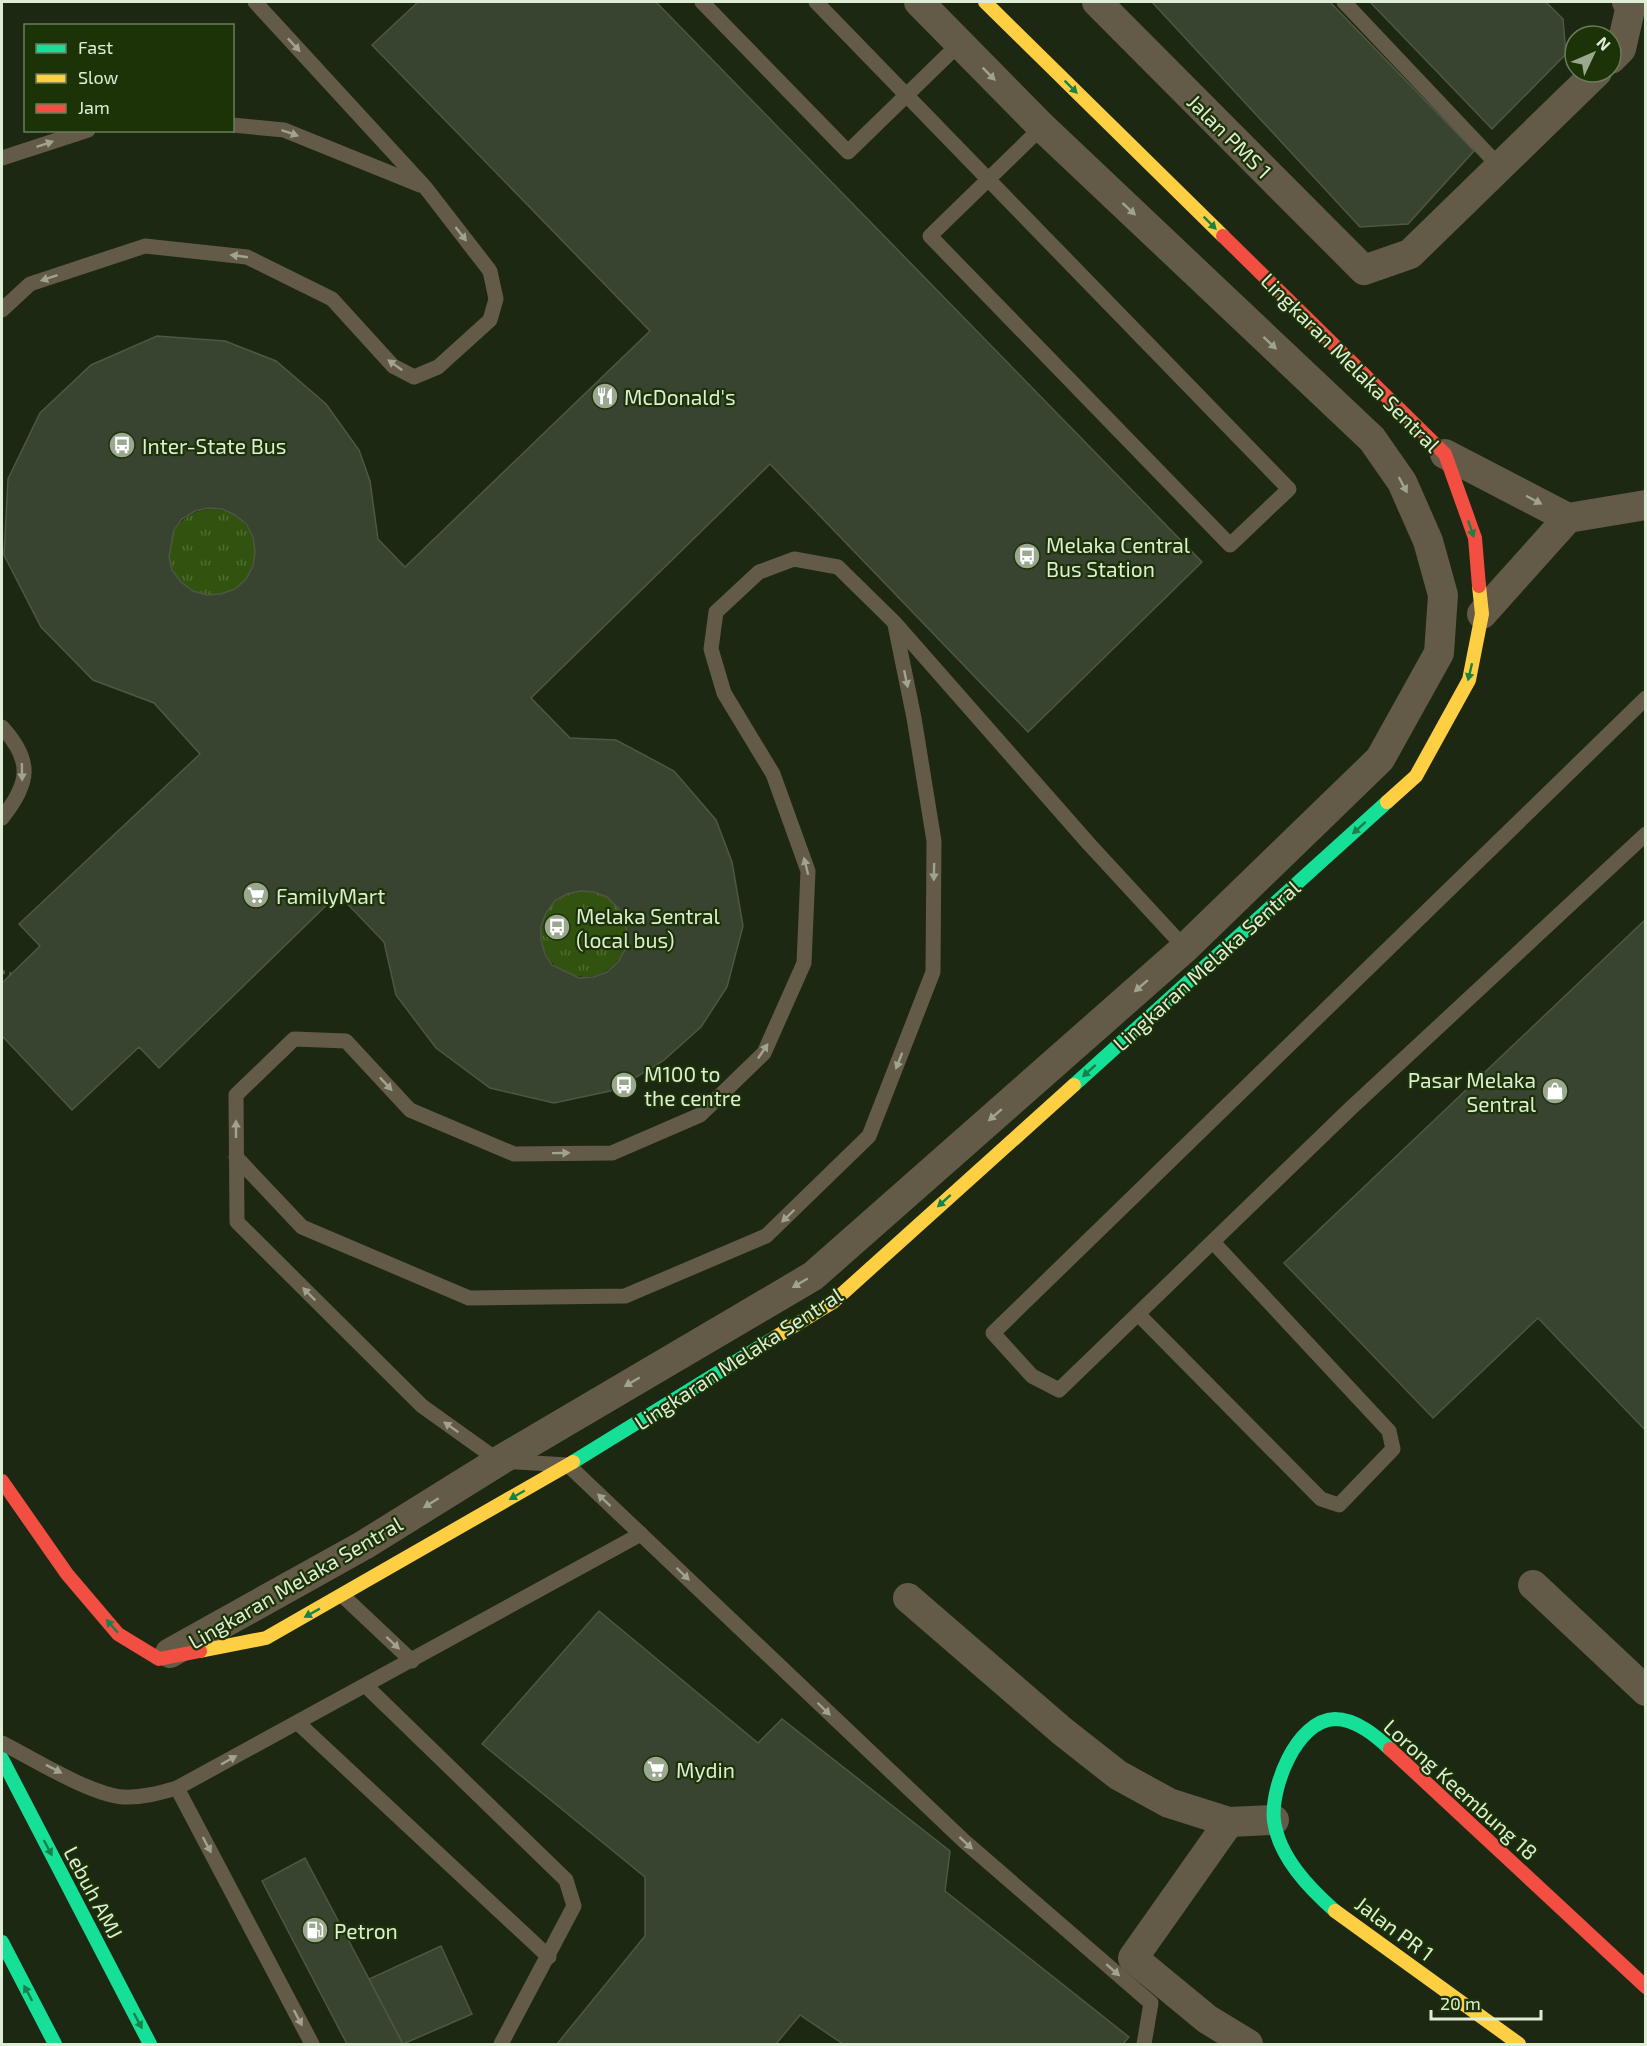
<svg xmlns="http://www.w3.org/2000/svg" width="1647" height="2046" font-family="'Exo 2',sans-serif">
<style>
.grass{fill:url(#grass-tufts)}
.building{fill:#394430;stroke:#4d5744;stroke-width:1.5;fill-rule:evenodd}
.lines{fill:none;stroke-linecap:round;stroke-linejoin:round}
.path{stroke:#595847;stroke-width:4;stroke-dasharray:3 4.5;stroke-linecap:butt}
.lane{stroke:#635a48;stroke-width:15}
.street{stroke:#635a48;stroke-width:30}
.fast{stroke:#16e098;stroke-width:14}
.slow{stroke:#ffcf43;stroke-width:14}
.jam{stroke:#f24e42;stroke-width:14}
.oneway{fill:#a0a48e}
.oneway2{fill:#198048}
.labels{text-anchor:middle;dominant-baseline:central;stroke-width:4.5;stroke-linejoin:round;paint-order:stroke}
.street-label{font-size:21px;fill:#deedd5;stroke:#1c3207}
.poi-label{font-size:21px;fill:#deedd5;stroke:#1c3207;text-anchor:start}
</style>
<defs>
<pattern id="grass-tufts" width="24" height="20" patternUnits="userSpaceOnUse" patternTransform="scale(1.5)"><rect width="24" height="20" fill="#32530f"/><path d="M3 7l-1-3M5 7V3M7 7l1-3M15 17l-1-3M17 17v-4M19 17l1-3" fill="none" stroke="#4f6c31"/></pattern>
</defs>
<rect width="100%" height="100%" fill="#1c2811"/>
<g class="grass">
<circle cx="212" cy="552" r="43"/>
<circle cx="584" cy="934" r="43"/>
</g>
<g class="building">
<path d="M418,2H656L1202,562L1028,732L770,464L531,698L570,738L616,740L674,771L716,820L732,862L743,926L727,987L701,1027L663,1061L615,1090L554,1103L490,1088L436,1048L396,995L384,942L338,894L159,1068L139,1047L72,1110L2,1036V983L40,946L19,924L200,754L154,703L93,680L41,627L4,555L8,479L40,413L91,365L157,336L225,341L276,361L326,404L359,450L370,481L378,539L405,567L650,331L372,45ZM208,508L222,509L235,515L246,524L253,537L255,552L253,566L246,579L235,589L221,594L207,595L193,591L181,582L172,570L169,557L174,530L182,519L195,511ZM580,891L594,892L607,897L618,908L625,920L627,935L625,950L618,962L607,972L593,977L579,978L552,965L545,954L541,940V926L546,913L555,901L567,894Z"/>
<polygon points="1152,2 1330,2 1474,151 1408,224 1360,227"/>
<polygon points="1370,2 1546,2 1563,19 1566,54 1492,129"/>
<polygon points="1646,919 1646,1431 1538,1318 1433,1418 1284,1263"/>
<polygon points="599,1611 758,1743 782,1719 950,1851 945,1891 1129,2037 1123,2044 843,2044 800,2015 776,2044 557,2044 645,1936 645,1877 482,1744"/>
<polygon points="305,1858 369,1979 403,2044 347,2044 262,1881"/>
<polygon points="441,1946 472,2014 403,2044 369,1979"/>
</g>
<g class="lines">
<polyline class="path" points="2,972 11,974"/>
<g class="lane">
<polyline points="702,2 848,152 959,44"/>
<polyline points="816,2 1289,489 1230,545 930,236 1042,127"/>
<polyline points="1344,2 1498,165"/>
<polyline points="232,125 284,130 420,185"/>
<polyline points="2,158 88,130"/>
<polyline points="2,310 30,284 145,246 247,257 332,299 393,366 414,377 438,367 490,320 496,299 490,271 425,187 255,2"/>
<polyline points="1646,698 993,1333 1032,1376 1059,1390 1351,1108 1646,834"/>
<path d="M2,727C33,761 30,783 2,818"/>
<polyline points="236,1157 302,1227 469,1298 625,1296 766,1236 869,1136 933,972 934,841 914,718 895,625"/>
<polyline points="1138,1314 1321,1499 1339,1505 1393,1449 1389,1431 1213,1242"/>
<polyline points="343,1596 412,1661"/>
<polyline points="366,1686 566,1880 574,1906 501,2044"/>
<polyline points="298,1723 549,1957"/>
<path d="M2,1743C32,1758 91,1795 123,1797C142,1798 159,1793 177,1788L312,2044"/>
<polyline points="177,1788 641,1534"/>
<polyline points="1144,2044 1151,2003 964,1841 568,1465 499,1461 422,1406 237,1222 236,1095 294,1039 346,1041 410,1110 514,1154 612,1153 700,1115 764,1053 804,963 808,871 773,774 724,693 711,649 716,612 759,572 794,559 838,567 894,622 1089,844 1185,948"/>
</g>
<g class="street">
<polyline points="1097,2 1364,270 1410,254 1597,72"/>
<polyline points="1611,59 1621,49 1631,5 1627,2"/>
<polyline points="1445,454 1568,518 1646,505"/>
<polyline points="1482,614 1568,518"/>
<polyline points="1533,1585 1646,1691"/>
<polyline points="908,1598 1062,1731 1118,1775 1169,1803 1229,1822 1274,1820"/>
<polyline points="170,1653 364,1545 499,1461 813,1276 1185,948 1380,759 1439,653 1443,595 1428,541 1402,482 1372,439 1042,127 919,2"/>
<polyline points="1229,1822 1133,1958 1207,2019 1248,2044"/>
</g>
<g class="fast">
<polyline points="1074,1085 1387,802"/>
<polyline points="573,1462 774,1338"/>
<polyline points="2,1759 150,2044"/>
<path d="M1335,1911C1309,1888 1279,1857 1274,1821C1270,1789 1296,1720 1335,1719C1356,1719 1376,1736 1390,1749"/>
<polyline points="2,1942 55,2044"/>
</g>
<g class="slow">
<polyline points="985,2 1223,236"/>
<polyline points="1387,802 1416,776 1469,680 1482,614 1479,586"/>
<polyline points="774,1338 833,1302 1074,1085"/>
<polyline points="200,1651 266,1638 573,1462"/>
<polyline points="1335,1911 1519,2044"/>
</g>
<g class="jam">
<polyline points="1223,236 1445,454 1475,538 1479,586"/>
<polyline points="2,1481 67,1574 118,1634 159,1659 200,1651"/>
<polyline points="1390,1749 1646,1987"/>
</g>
</g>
<defs><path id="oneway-solid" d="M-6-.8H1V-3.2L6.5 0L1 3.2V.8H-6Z" transform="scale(1.5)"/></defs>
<g class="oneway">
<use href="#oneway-solid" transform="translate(294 45) rotate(47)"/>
<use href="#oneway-solid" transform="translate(989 74) rotate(45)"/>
<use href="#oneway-solid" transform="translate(290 133) rotate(19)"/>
<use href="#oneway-solid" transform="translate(45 144) rotate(-18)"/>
<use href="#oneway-solid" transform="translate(1129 209) rotate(43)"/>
<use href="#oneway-solid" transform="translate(461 234) rotate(52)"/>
<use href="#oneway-solid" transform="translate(239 256) rotate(-172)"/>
<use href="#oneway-solid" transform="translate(49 278) rotate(162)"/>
<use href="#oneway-solid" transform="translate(1270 343) rotate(43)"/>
<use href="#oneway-solid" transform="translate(395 365) rotate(-144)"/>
<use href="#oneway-solid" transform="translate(1403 485) rotate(62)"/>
<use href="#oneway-solid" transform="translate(1534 500) rotate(28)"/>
<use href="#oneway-solid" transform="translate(906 679) rotate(78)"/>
<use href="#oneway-solid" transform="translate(22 772) rotate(89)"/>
<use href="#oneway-solid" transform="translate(806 866) rotate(-104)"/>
<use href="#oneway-solid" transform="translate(934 872) rotate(91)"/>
<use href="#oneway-solid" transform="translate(1141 986) rotate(139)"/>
<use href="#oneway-solid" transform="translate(763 1051) rotate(-56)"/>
<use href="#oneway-solid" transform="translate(899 1061) rotate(111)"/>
<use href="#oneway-solid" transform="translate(386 1084) rotate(47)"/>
<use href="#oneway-solid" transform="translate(995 1115) rotate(139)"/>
<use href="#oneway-solid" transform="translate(236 1129) rotate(-90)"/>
<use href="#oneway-solid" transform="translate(561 1153) rotate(-1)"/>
<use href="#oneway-solid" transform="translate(788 1216) rotate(136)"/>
<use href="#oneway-solid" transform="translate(800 1283) rotate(150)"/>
<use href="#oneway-solid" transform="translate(309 1294) rotate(-135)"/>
<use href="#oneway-solid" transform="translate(632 1382) rotate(150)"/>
<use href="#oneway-solid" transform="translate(451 1427) rotate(-145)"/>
<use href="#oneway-solid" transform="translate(604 1500) rotate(-137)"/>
<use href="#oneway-solid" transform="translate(431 1503) rotate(148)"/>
<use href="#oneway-solid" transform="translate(683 1574) rotate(44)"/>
<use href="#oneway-solid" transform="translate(393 1643) rotate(43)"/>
<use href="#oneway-solid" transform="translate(824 1709) rotate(44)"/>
<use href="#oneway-solid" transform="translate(229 1760) rotate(-29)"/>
<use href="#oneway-solid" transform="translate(54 1769) rotate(27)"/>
<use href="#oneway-solid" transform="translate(966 1843) rotate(43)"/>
<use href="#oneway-solid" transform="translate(207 1845) rotate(62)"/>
<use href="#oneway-solid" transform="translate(1113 1970) rotate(41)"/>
<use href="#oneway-solid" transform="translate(298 2018) rotate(62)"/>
</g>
<g class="oneway2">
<use href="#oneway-solid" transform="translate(1071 87) rotate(45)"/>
<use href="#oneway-solid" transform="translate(1210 223) rotate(45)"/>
<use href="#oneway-solid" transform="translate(1471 529) rotate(71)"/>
<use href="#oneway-solid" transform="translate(1470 672) rotate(103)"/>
<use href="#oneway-solid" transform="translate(1359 828) rotate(138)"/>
<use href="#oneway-solid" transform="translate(1089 1071) rotate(138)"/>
<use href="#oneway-solid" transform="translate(944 1201) rotate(138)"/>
<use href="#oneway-solid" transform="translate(517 1495) rotate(150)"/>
<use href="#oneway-solid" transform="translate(312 1613) rotate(151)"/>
<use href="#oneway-solid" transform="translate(112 1626) rotate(-131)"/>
<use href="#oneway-solid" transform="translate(48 1848) rotate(62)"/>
<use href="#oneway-solid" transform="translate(28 1993) rotate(-118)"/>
<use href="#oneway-solid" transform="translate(138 2021) rotate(62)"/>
</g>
<defs>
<symbol id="restaurant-disc" viewBox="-11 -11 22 22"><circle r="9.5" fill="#9aa890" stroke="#1c3207"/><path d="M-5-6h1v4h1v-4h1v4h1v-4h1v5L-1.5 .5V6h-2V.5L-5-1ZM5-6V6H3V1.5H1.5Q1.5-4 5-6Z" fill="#fff"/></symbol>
<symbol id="bus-disc" viewBox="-11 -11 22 22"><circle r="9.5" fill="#9aa890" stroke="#1c3207"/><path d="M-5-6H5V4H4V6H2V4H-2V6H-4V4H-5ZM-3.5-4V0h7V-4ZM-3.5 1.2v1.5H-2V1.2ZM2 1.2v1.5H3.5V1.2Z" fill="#fff"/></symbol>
<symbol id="supermarket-disc" viewBox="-11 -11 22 22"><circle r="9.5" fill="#9aa890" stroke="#1c3207"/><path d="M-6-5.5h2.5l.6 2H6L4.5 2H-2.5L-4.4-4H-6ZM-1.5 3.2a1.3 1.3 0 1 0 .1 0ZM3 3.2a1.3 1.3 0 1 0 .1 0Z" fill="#fff"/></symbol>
<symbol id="shop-disc" viewBox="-11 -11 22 22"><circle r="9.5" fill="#9aa890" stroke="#1c3207"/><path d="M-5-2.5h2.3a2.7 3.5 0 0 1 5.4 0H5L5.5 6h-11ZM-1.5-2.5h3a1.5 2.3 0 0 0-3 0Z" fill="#fff"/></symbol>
<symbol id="fuel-disc" viewBox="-11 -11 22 22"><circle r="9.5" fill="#9aa890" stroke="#1c3207"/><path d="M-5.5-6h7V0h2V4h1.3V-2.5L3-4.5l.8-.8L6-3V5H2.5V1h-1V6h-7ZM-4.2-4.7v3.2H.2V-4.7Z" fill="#fff"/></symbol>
</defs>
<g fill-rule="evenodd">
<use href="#restaurant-disc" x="590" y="381" width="30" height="30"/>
<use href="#bus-disc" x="107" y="430" width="30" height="30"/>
<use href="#bus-disc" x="1012" y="541" width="30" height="30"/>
<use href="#supermarket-disc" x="241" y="880" width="30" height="30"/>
<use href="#bus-disc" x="542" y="912" width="30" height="30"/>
<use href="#bus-disc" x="609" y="1070" width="30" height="30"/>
<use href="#shop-disc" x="1540" y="1076" width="30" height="30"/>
<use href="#supermarket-disc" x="641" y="1754" width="30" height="30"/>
<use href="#fuel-disc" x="300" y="1915" width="30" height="30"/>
</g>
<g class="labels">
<g class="street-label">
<text transform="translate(1230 136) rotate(45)">Jalan PMS 1</text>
<text transform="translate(1351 362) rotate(45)">Lingkaran Melaka Sentral</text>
<text transform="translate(1206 965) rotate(-42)">Lingkaran Melaka Sentral</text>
<text transform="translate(738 1358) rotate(-33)">Lingkaran Melaka Sentral</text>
<text transform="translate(295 1582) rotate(-30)">Lingkaran Melaka Sentral</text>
<text transform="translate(1461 1789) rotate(42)">Lorong Keembung 18</text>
<text transform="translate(94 1892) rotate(62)">Lebuh AMJ</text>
<text transform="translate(1395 1928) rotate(37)">Jalan PR 1</text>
</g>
<g class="poi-label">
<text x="624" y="396">McDonald's</text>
<text x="142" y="445">Inter-State Bus</text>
<text x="1046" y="544">Melaka Central<tspan x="1046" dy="24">Bus Station</tspan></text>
<text x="276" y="895">FamilyMart</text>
<text x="576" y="915">Melaka Sentral<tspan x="576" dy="24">(local bus)</tspan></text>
<text x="644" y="1073">M100 to<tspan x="644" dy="24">the centre</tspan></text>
<text x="1536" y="1079" text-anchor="end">Pasar Melaka<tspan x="1536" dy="24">Sentral</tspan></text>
<text x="676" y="1769">Mydin</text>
<text x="334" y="1930">Petron</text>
</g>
</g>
<rect width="1647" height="2046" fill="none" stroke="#deedd5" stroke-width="6"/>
<rect x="24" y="24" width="210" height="108" fill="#1c3207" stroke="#6a7d59" stroke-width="1.5"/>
<rect x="36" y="44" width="30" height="9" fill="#16e098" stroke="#6a7d59" stroke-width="1.5"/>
<text x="78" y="54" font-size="18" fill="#deedd5">Fast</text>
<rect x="36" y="74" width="30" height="9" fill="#ffcf43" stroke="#6a7d59" stroke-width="1.5"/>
<text x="78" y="84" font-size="18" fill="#deedd5">Slow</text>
<rect x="36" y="104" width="30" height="9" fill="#f24e42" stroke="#6a7d59" stroke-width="1.5"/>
<text x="78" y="114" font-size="18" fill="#deedd5">Jam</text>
<g transform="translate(1593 54) rotate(46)"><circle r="28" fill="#1c3207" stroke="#6a7d59" stroke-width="1.5"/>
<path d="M0-4.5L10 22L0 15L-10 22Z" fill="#9aa890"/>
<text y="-9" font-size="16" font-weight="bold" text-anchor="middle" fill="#deedd5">N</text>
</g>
<path d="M1431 2010v9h110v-9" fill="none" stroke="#deedd5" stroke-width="3"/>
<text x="1440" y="2010" font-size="18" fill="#deedd5" stroke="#1c3207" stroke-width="4.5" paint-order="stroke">20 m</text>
</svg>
